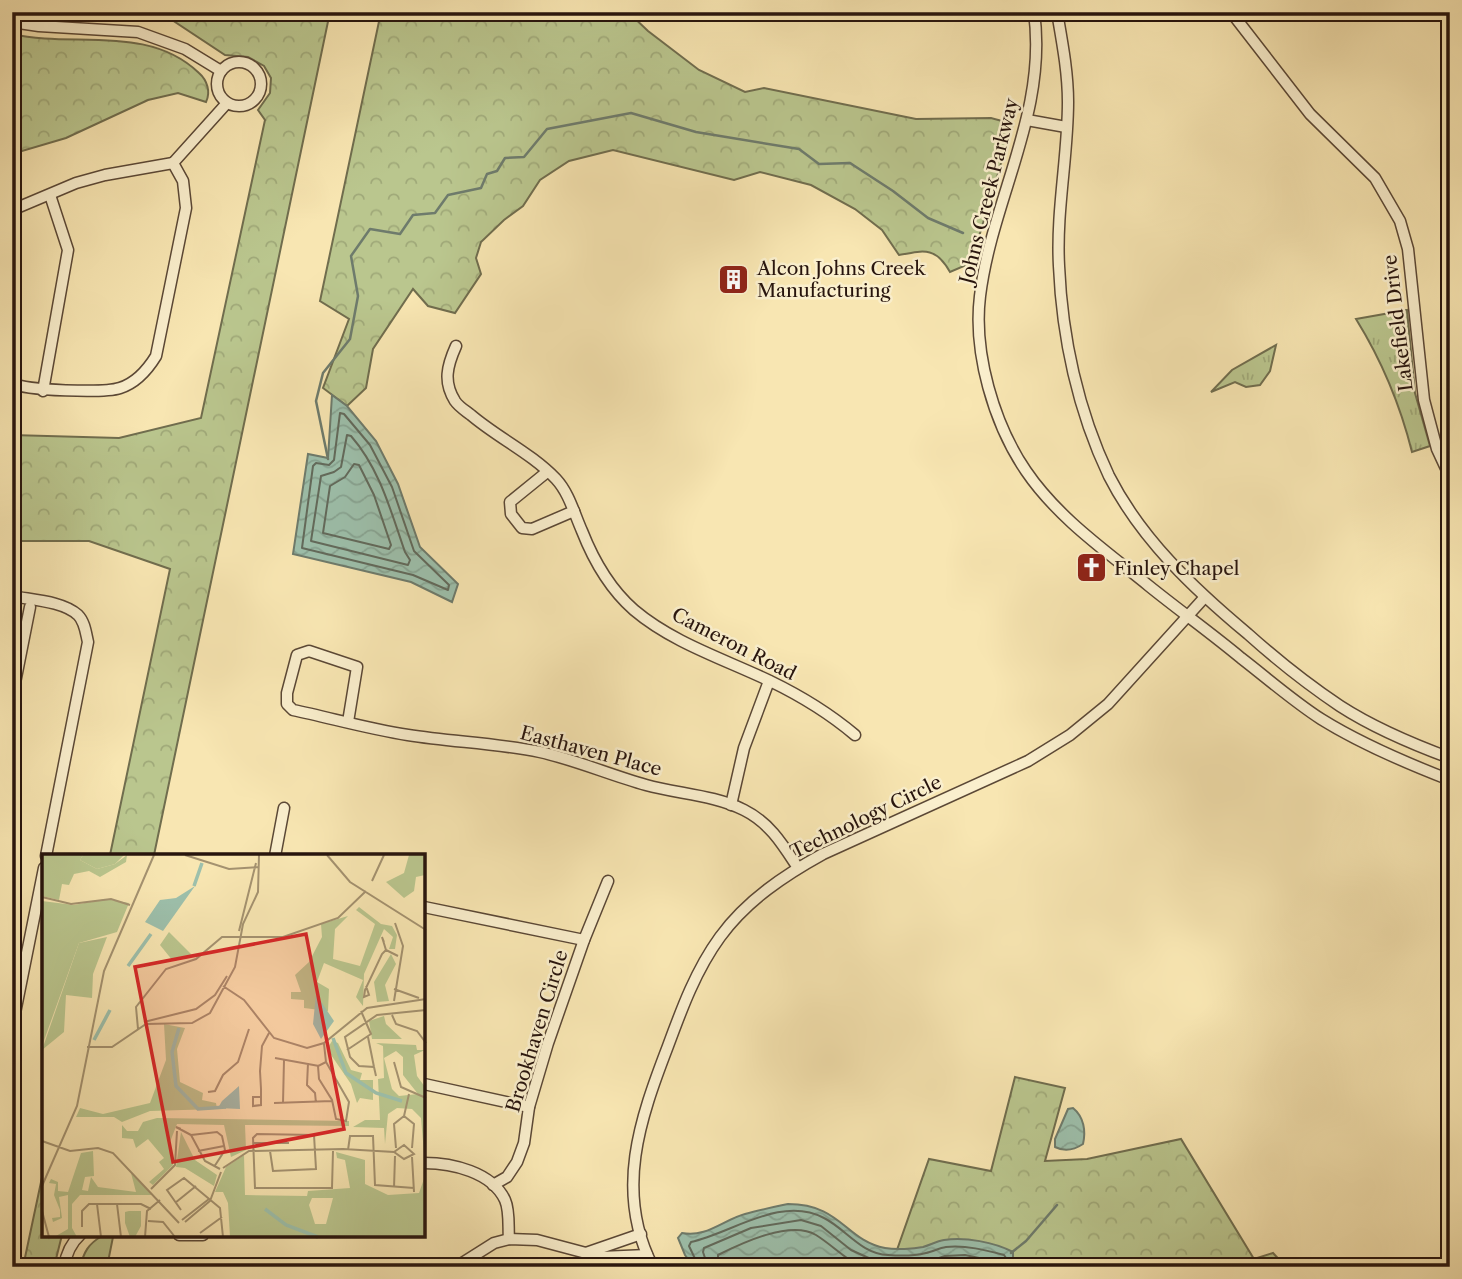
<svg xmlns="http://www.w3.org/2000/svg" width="1462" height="1279" font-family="'Libre Caslon Text',serif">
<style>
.grass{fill:url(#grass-tufts);stroke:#706d4e;stroke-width:2}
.forest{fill:url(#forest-crowns);stroke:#706d4e;stroke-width:2}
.garden{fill:#bac68e;stroke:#706d4e;stroke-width:2}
.water{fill:url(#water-waves);stroke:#6e7b6c;stroke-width:2}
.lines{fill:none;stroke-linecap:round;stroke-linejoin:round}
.shore{stroke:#626a5c;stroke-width:2}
.stream{stroke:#6e7b6c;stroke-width:2.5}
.minor-casing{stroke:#5b4836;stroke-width:13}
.minor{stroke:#faefcd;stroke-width:10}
.labels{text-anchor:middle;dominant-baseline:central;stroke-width:5;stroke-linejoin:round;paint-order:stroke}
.street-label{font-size:19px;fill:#27140d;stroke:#faefcd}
.poi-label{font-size:19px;fill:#27140d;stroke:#faefcd;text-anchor:start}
.inset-river{fill:none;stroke:#9dc0ac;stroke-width:3.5}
.inset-road{fill:none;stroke:#a49270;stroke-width:2}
.view{fill:#d62828;fill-opacity:0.15;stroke:#d62828;stroke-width:3.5}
.inset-edge{fill:none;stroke:#27140d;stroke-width:3.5}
</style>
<defs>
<pattern id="grass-tufts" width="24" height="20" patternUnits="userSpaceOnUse" patternTransform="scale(1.75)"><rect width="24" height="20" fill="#bac68e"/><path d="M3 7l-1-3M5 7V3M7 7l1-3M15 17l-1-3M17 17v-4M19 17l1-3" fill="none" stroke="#a0a979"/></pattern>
<pattern id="forest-crowns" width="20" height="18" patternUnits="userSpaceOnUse" patternTransform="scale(1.75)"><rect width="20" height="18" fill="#bac68e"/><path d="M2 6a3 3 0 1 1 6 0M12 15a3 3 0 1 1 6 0" fill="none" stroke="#a0a979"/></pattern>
<pattern id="water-waves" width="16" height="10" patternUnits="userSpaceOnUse" patternTransform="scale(1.75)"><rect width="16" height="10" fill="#9dc0ac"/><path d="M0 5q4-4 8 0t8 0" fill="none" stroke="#87a493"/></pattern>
</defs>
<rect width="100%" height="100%" fill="#f8e6b2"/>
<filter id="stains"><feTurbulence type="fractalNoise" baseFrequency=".00286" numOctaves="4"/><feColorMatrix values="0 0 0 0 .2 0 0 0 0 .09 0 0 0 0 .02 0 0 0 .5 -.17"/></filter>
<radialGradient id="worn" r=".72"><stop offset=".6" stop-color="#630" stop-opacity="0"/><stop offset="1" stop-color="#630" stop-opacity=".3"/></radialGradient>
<g class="grass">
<path d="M1407,310L1415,393L1430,446L1412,452C1400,404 1382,361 1356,319Z"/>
<polygon points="1276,345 1270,371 1260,385 1246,387 1235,382 1211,392 1232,370"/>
</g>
<g class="forest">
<polygon points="160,12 330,12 154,855 110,855 170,569 89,541 12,541 12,435 119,438 201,418 265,120 258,110 270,93 271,78 264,66 248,57 225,55"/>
<path d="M381,12H628L648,31L699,70L745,92L764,88L916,119L991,118L1013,124L971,263L950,272C936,247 925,250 899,255L882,230L855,209L811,185L760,172L734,180L613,150L569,161L540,180L523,206L504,220L481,242L476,258L481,274L455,313L428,306L413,289L373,349L366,388L347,406L323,388L349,319L320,301Z"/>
<path d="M12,34C74,48 148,24 199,73C207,80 211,92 206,102L178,93L148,100L66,138L12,154Z"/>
<polygon points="1015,1077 1065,1088 1045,1161 1087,1159 1181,1139 1254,1259 1273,1253 1286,1267 891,1267 929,1159 991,1171"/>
<polygon points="44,1168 44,1235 62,1235 54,1267 23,1267"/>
</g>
<path class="garden" d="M102,1236L113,1237L107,1267H80C84,1252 88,1244 102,1236Z"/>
<g class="water">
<polygon points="332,395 347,406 376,441 398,484 420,547 458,584 452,602 411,582 293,554 308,454 328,458"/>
<path d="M1073,1108C1084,1117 1086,1131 1083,1144C1074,1150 1065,1152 1055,1147V1139L1068,1109Z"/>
<path d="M788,1204C841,1204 845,1240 885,1248C896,1250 913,1249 923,1247C930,1245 937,1241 944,1240C966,1237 994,1242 1013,1252V1262L1009,1267H694L685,1255L678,1238L682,1233C706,1238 723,1220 745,1214C759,1210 774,1207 788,1204Z"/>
</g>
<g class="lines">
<g class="shore">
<polygon points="340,413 344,414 370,445 392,487 414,551 449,585 448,590 413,575 302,548 313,466 316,463 329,465 334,460"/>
<path d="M347,435L351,436C380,469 391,512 405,552L410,560L408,565L311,541L321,476L334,472L341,467Z"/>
<polygon points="354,464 359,465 374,495 391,545 389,549 323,533 330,486 345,477"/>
<path d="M699,1267L689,1246L691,1242C732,1233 781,1195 824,1218C846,1229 861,1254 888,1255C900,1256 914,1256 926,1253C932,1252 939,1248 946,1247C966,1245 985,1250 1004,1255L1006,1258L1004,1267"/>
<polyline points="708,1267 703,1252 704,1248 751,1228 801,1220 821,1226 851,1250 882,1264 924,1263 945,1256 965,1255 993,1261 995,1267"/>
<path d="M718,1267V1255C742,1243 790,1220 816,1235C832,1245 844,1258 861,1267"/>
</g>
<g class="stream">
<polyline points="328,459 316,401 323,373 350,339 358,296 351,256 370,229 400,234 413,215 435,213 448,195 481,188 487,174 497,171 505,158 524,157 547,129 631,113 696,132 799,149 819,164 850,163 893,191 928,218 963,233"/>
<polyline points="1011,1253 1026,1241 1057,1205"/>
</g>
<defs>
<g id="minor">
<path d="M1034,12C1048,112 992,199 980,296C973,353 994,424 1026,471C1058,518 1106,551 1149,586C1180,611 1211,633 1241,658C1267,678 1293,701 1321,719C1361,744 1406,763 1450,780"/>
<path d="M1057,12C1062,41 1068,72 1068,102C1068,156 1056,211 1059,266C1062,337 1078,411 1109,476C1141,539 1194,589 1248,634C1277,660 1307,684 1340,706C1374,728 1412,744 1450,758"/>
<polyline points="1231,12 1310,114 1375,178 1400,221 1408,249 1424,400 1437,449 1450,477"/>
<polyline points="12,22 39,26 138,32 185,49 221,71"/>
<circle cx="239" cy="84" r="22"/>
<polyline points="1027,120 1066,127"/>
<polyline points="173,163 227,103"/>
<polyline points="12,210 76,183 105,175 173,163"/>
<path d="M456,346C447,366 443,382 455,401C459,407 466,411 471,415C498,438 531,453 556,479C569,493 574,513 582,531C593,559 610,589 634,610C673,643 724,659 770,681C801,696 829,713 855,735"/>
<path d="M12,383C26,391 105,393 120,388C136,383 148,369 156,356L186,208L183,181L173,163"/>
<polyline points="43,391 68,250 50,195"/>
<polyline points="547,472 510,502 511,514 522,528 532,529 574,511"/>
<path d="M12,596C32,600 63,601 78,615C85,622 86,634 88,642L46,856"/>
<polyline points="12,698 30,607"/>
<path d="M348,722L357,667L309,651L297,655L287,693V704L293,710C331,718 369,729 408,735C452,742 496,743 540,752C576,760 610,775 646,785C679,794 714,795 744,810C770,823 783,845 798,868"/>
<polyline points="731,805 744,748 769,681"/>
<polyline points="275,856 284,808"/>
<polyline points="424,907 584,940"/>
<polyline points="12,1028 44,868"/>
<polyline points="424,1084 529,1107"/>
<path d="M424,1163C452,1163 492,1172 505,1200C510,1211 508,1228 509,1239"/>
<polyline points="493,1185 507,1177 517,1162 524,1143 529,1107 548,1043 584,940 608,881"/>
<polyline points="179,1235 203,1235"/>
<polyline points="586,1253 641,1234"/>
<path d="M64,1267C66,1255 71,1243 80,1235"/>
<polyline points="456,1267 494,1243 509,1239 537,1240 601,1257 647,1255"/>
<path d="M653,1267C614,1192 640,1119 668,1046C682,1008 696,970 720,937C747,900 785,875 823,854L1028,761L1070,735L1108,704L1204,598"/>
</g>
</defs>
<use href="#minor" class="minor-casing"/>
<use href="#minor" class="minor"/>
</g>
<defs>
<symbol id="building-square" viewBox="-11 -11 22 22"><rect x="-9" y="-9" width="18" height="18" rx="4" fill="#8f2418" stroke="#faefcd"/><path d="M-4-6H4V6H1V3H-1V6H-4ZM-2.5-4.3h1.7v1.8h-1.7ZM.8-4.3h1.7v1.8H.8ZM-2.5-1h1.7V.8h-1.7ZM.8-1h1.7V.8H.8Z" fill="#fff"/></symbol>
<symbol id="church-square" viewBox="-11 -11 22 22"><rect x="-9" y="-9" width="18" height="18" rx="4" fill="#8f2418" stroke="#faefcd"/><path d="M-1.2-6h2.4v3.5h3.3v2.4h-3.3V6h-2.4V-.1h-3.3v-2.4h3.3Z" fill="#fff"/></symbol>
</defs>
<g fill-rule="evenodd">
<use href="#building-square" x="716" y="262" width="35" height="35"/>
<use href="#church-square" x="1074" y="550" width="35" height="35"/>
</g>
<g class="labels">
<g class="street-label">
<text transform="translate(989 191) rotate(-76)">Johns Creek Parkway</text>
<text transform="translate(1398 323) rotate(-97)">Lakefield Drive</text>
<text transform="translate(734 644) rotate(27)">Cameron Road</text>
<text transform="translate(591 751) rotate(15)">Easthaven Place</text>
<text transform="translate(866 817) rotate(-26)">Technology Circle</text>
<text transform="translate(537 1031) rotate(-73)">Brookhaven Circle</text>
</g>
<g class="poi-label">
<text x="757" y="268">Alcon Johns Creek<tspan x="757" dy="22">Manufacturing</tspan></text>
<text x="1114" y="568">Finley Chapel</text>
</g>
</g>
<g transform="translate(42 854)">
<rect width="383" height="383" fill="#f8e6b2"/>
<path d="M41,1H82L73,10L55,15L38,6ZM64,45L87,49L75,78L37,89L0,192V47L32,51ZM127,78L151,102L131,107L118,91Z" fill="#bac68e"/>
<path d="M0,1H41L38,6L55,15L73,10L85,1L84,8L58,23L47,17L32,20L27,31L20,30L17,46L0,42ZM367,1H383V21L374,23L372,37L362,44L344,28L362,19ZM317,53L339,70L350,72L355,81L353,95H347L351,83L342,75L322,120L321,152L314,143L321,126L282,109L275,128L287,135L286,157L262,154V146L249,145V138H259L253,121L267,108L280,83L279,70L306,62L293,75L291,105L318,112L333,70L314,56ZM65,83L51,120L50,144L24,141L22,178L0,196L37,89ZM349,100L354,110L343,131L347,147L335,148L332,128ZM342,162L344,170L360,185H330L327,167ZM122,170L143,174L135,195L138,228L161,239L160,246L174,249L175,255L108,257L80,268L72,263H34L38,254L61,260L108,249L124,206ZM290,187L296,189L309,216L320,219L318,226H331V246L318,244L315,249L309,230L285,195ZM334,189L374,191L375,196H383L372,201L375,222L383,233V311L379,264L370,255L355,254L346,260L343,290L342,274L311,273L323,266H338L336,225L342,224L341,192ZM354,197L361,203V221L376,240L357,242L350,235L342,204ZM115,264L307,267V272L203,271L204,296L189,303L182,271L135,270L128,288L131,311L111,331L107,328L122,315L117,308L122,304L106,285L94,294L91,285L80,284V271L85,277H96L101,268ZM139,278L153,306L175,321L172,332L143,314L134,313ZM51,297L52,322L43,323L40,336L46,337L49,323L56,333L94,338L89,319L111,341H38L30,350V374L35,383L14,382L26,375V341L17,343L20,364L11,368L10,364L18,363V356L12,341L14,330L7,329L9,325L16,328V337L26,338L39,299ZM294,298L323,306V330L346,341L377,339L383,322V383H188L186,349L181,338H173L184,313L202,301L203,341L265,342L266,337L308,334L303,306L295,304ZM270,344H291L284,370H273L267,351ZM87,357H99V372L93,383H88L83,369V358Z" fill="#bac68e" fill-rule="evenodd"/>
<path d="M153,32L121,77L103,68L118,46L134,44ZM274,140L292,167L279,185L271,170ZM197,232L198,255L176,254L180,247Z" fill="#9dc0ac"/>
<path class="inset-river" d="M152,32L160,9M86,112L109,80M137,174L130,198L134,232L156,255L184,253M291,184L304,219L334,239L360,247M52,186L68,156M223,355L244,371L276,383"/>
<path class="inset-road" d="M143,1L187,15L217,13M285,1L308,28L384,76M330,27L342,1M0,43L29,50L69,45L88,51M197,77L214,9M342,88L340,83L344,96L356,102M181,132L202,146L232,184L265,194L282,189L325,154L384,145M324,132L327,141L322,143L323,136L340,100L344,96M352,135L377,144M352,147L361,92L353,69M350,161L354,170L375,177L384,189M102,168L154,155L173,141L185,122M96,175L94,153L124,115L154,105L180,83H241L296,64L324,37M326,183L332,213M282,190L284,208L307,248L304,267L294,265L290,246L277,225L276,212L284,208M45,193H70L104,170L150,169L168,159L193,113L201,70L216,38L217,1M305,196L329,180L319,157M233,204L277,212M352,208L359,233L384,244M266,209L265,231L273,239L274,249M334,222L332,213L317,212L308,203L303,183L335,161L384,156M166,238L173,237L181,221L196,208L207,175M219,243H211V252L219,251V235L218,217L220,192L227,179M232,249L290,247M241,249L242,206M362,262L367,240M139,275L134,273L149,281M149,281L175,278L180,282L183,296L172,313M149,281L163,307L178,315M0,287L28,297L56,294L71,299L137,369M212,289H247M354,294L352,270L362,262L372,270L370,294M306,296L308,282H331L333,331L372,334M156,297L182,292M228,297L231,317L274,315L272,281L215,280L211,284L213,334H290L291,297M370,303L372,338M181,314L207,297L301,295L352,298L362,305L372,300L362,291L352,298M0,332L35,252L62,117L112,1M352,334L353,302M109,335L133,311L135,277M133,349L154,332M55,350L59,383M75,350L79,383M139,356L125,336L142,324L178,354L181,383M0,357L7,383M140,366L167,345M106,367L121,368L133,383M143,368L168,347L179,318M40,373V357L47,350H99L109,355M158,379L180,363M103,383L105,357L118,346"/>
<path class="view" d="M264,80L302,275L131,308L93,113Z"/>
<rect width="383" height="383" class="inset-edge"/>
</g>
<rect width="1462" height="1279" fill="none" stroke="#f8e6b2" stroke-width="42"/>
<rect x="14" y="14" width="1434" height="1251" fill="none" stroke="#27140d" stroke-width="3.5"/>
<rect x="21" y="21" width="1420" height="1237" fill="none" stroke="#27140d" stroke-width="2"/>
<rect width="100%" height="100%" filter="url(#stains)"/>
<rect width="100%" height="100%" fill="url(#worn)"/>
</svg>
